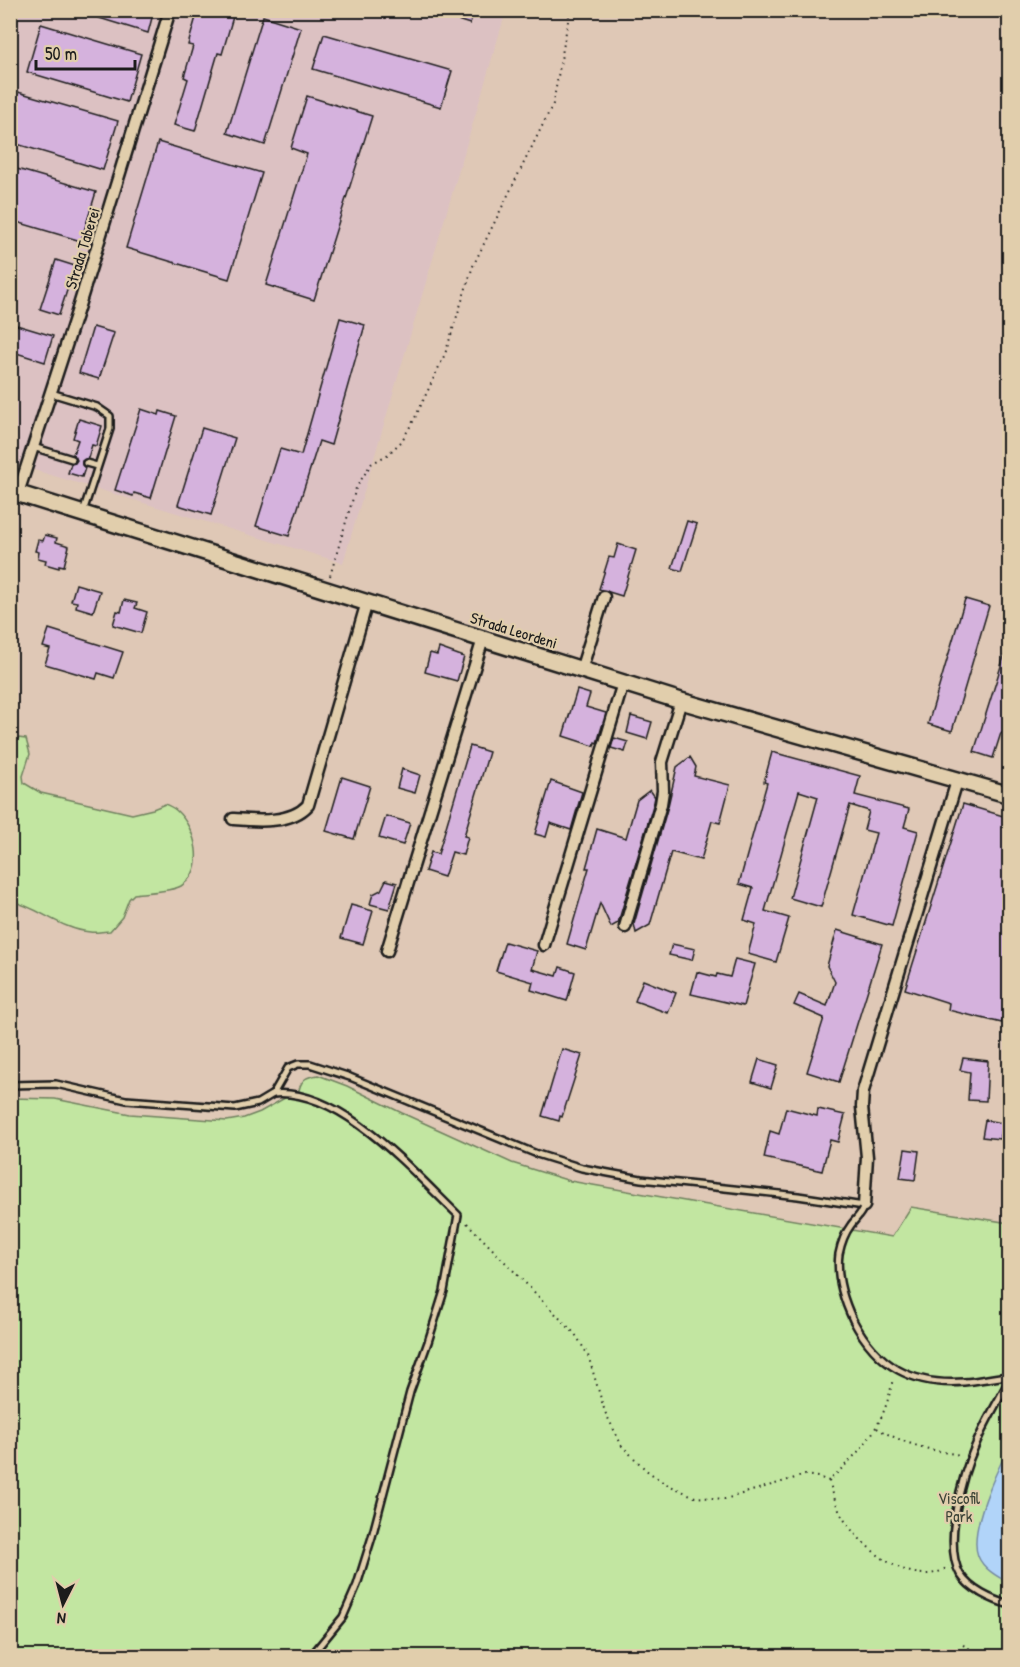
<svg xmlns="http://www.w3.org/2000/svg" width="1020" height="1667" font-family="'Patrick Hand',sans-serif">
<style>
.built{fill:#dcc1c2}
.green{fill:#c2e6a1;stroke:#6f815e;stroke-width:1.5}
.water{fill:#b1d4f9;stroke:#758aa1;stroke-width:1.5}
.building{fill:#d5b2dd;stroke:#1c1c1c;stroke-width:1.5}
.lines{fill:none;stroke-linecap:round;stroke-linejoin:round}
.service-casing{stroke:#1c1c1c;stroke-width:10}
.minor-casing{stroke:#1c1c1c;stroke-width:15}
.secondary-casing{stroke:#1c1c1c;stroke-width:20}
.path{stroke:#1c1c1c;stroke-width:2;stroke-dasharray:1.5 4.5;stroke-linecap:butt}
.service{stroke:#e1ceac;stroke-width:5}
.minor{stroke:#e1ceac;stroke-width:10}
.secondary{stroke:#e1ceac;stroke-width:15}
.labels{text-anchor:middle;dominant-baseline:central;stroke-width:4.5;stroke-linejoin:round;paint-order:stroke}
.street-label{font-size:16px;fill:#1c1c1c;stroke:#e1ceac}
.park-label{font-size:16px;fill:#3d4437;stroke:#e1ceac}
</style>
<rect width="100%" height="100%" fill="#dfc8b6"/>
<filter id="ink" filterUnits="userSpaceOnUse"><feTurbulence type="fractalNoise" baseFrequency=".0167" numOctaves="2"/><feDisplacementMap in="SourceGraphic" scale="12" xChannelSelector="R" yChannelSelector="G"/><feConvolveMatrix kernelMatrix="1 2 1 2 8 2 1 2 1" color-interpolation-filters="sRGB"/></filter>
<g filter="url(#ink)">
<polygon class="built" points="10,11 506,11 343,563 11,463"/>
<g class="green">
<path d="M18,738L26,739L30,754L23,776L24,783L41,793L132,814L153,809L165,804C169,806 174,808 177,811C196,829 207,869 181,886C170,892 146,892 134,894L129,899L122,917L110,931C103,931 97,933 90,932C62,930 38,907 11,901L10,743Z"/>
<path d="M318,1075L347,1086L402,1113L512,1163L570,1181L892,1237L911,1207L1009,1223V1656H11V1098L55,1099L130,1114L227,1121L244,1118L260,1112L299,1090C302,1078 307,1077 318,1075Z"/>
</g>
<path class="water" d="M1009,1447V1583C998,1577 983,1569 978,1556C968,1530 997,1470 1009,1447Z"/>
<g class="building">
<polygon points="84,10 154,10 148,33 83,13"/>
<polygon points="198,10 235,10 222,54 218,53 195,131 174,125 188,79 184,77 193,46 188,45"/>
<polygon points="436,10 474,10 470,24 435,13"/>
<polygon points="263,16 301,28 265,145 227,133"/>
<polygon points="41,24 141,54 127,102 27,72"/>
<polygon points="324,34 452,71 441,107 313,69"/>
<polygon points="18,92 118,121 103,170 10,142 10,116"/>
<polygon points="307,96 372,116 314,300 266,285 307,154 291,148"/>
<polygon points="158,142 262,173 229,279 126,248"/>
<polygon points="10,167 96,192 81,241 10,220"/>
<polygon points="56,260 75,266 59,315 40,309"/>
<polygon points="340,318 365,325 331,445 319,441 289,536 256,526 280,449 301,455"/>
<polygon points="10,323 53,336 45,362 10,351"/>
<polygon points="93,327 114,333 99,379 79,373"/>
<polygon points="141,409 159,415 160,411 176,416 151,498 134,493 133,496 115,490"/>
<polygon points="79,419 102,426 96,446 92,445 88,458 82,461 82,465 85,468 82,477 68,473 71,464 75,463 77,460 73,454 78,440 73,438"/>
<polygon points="202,428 235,438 211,515 178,505"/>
<polygon points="687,521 697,524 682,571 672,568"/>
<polygon points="45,535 57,538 56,542 69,546 64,566 59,565 59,568 45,564 46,560 38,558 39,552 35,551 38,540 43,541"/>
<polygon points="618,544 636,550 622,596 599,589 609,557 614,558"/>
<polygon points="76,584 100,591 93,612 76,607 77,602 71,601"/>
<polygon points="965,599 989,606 952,731 928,724"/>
<polygon points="124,600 137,603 135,608 147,612 141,633 113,625 117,611 121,612"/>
<polygon points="49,629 123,652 114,678 98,673 96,679 45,664 50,649 43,647"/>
<polygon points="1007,647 1010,648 1010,736 1001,733 993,758 974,752"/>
<polygon points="439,648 464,657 457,681 425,672 430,653 437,655"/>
<polygon points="577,690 590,694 586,707 606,713 597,743 595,742 594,746 563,736"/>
<polygon points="631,716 652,722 647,739 627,733"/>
<polygon points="614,738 628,742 625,752 611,748"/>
<polygon points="470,746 489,752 464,836 468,837 463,855 452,852 444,877 425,871 431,852 438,854"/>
<polygon points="772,752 860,776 855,795 909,809 904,827 918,831 892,926 853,915 876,833 864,830 869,811 850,805 821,907 790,898 818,797 799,791 765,911 789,918 776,962 748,954 756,924 744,920 753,888 739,884 767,783 764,782"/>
<polygon points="690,757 696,767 694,776 730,785 720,823 712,821 701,860 671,852 650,925 636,933 634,924 668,806 677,767"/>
<polygon points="402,769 420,775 415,793 397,788"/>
<polygon points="342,777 370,786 354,839 326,831"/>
<polygon points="551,781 582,792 571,830 550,823 546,837 535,834"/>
<polygon points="650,790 655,797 654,802 618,923 611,927 600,903 586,950 567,944 589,868 586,868 597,829 626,838 637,800"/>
<polygon points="963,804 1010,818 1010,845 1006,857 1010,857 1010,989 1002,1023 948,1010 949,1003 905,989"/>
<polygon points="386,816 410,823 403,845 379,838"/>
<polygon points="386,880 397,883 389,909 370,904 373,894 381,890"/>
<polygon points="351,905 373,911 363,944 341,938"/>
<polygon points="837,930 882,944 839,1082 807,1072 824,1018 794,1005 799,994 827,1006 835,982 827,966"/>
<polygon points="505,942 537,951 532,969 557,976 560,967 575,972 567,1001 531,990 533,982 496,971"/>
<polygon points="672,944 695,949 692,960 669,955"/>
<polygon points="735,959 755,964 743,1006 691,994 697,972 716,977 717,974 730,977"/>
<polygon points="643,980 676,993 668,1013 635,1001"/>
<polygon points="562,1049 582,1055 562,1117 560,1116 559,1121 542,1116"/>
<polygon points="963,1058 988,1061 986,1101 968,1100 970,1072 960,1070"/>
<polygon points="759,1059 778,1065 771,1088 752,1082"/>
<polygon points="786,1108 817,1116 818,1109 845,1115 838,1142 830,1140 822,1171 764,1158 770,1131 779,1134"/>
<polygon points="985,1120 1003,1123 1000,1139 982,1137"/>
<polygon points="905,1149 919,1151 915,1180 900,1178"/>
</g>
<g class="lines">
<defs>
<g id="service">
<polyline points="51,393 97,407 110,416 110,429 83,512"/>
<polyline points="33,447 72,459"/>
<polyline points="86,463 97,466"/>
<path d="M10,1085L56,1084L126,1100L235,1108L258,1103L273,1094L288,1068L298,1064H310L350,1077L537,1154L582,1168L641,1179L798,1196L864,1206C861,1215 856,1218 851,1225C845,1233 841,1244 839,1254C836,1277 843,1299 853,1320C877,1366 912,1386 964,1382C979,1381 994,1377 1010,1376"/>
<path d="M273,1094C340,1087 413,1172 458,1215L444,1291L428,1342L410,1392L372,1537L357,1585L343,1617L311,1656"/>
<path d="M1010,1379C998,1401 985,1422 976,1444C962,1475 943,1544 960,1574C970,1590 992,1600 1010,1605"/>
</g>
<g id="minor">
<polyline points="18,493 77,312 170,10"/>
<polyline points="581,670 604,597"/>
<path d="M233,819C257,821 291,824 308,805L367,602"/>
<polyline points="625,927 661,804 663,791 662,762 681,701"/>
<polyline points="544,945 623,683"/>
<polyline points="387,951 483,639"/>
<polyline points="864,1206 867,1157 862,1107 863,1091 957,781"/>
</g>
<polyline id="secondary" points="10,491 681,701 1010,795"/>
</defs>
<use href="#service" class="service-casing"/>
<use href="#minor" class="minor-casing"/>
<use href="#secondary" class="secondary-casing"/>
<g class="path">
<polyline points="330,576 356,488 371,464 387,455 401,442 414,420 445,354 473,266 553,104 570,10"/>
<path d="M467,1223L575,1334L588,1355L605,1412L622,1446L646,1470L664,1483L695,1497L725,1499L805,1475L818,1477L829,1481C864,1447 884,1428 893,1378"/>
<path d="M877,1428C903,1444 932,1451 962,1455"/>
<path d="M829,1481C833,1493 836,1506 842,1516C859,1546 915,1593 949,1566"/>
<polyline points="963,1645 983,1656"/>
</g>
<use href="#service" class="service"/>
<use href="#minor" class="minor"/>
<use href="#secondary" class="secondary"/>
</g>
</g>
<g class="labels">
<g class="street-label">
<text transform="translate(82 248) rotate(-73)">Strada Taberei</text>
<text transform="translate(514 630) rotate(17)">Strada Leordeni</text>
</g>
<g class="park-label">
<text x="959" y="1498">Viscofil<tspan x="959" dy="18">Park</tspan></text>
</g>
</g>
<rect width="1020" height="1667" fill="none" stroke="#e1ceac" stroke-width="36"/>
<rect x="18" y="18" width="984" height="1631" fill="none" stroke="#1c1c1c" stroke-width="2" filter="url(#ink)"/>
<g transform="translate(63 1604) rotate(186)" stroke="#e1ceac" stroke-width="4.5" paint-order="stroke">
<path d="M0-4.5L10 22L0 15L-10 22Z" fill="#1c1c1c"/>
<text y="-9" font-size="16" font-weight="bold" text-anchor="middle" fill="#1c1c1c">N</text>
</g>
<path d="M36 60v9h99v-9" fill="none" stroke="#1c1c1c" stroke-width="3"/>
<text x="45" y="60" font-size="18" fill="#1c1c1c" stroke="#e1ceac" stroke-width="4.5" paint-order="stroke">50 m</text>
</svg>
